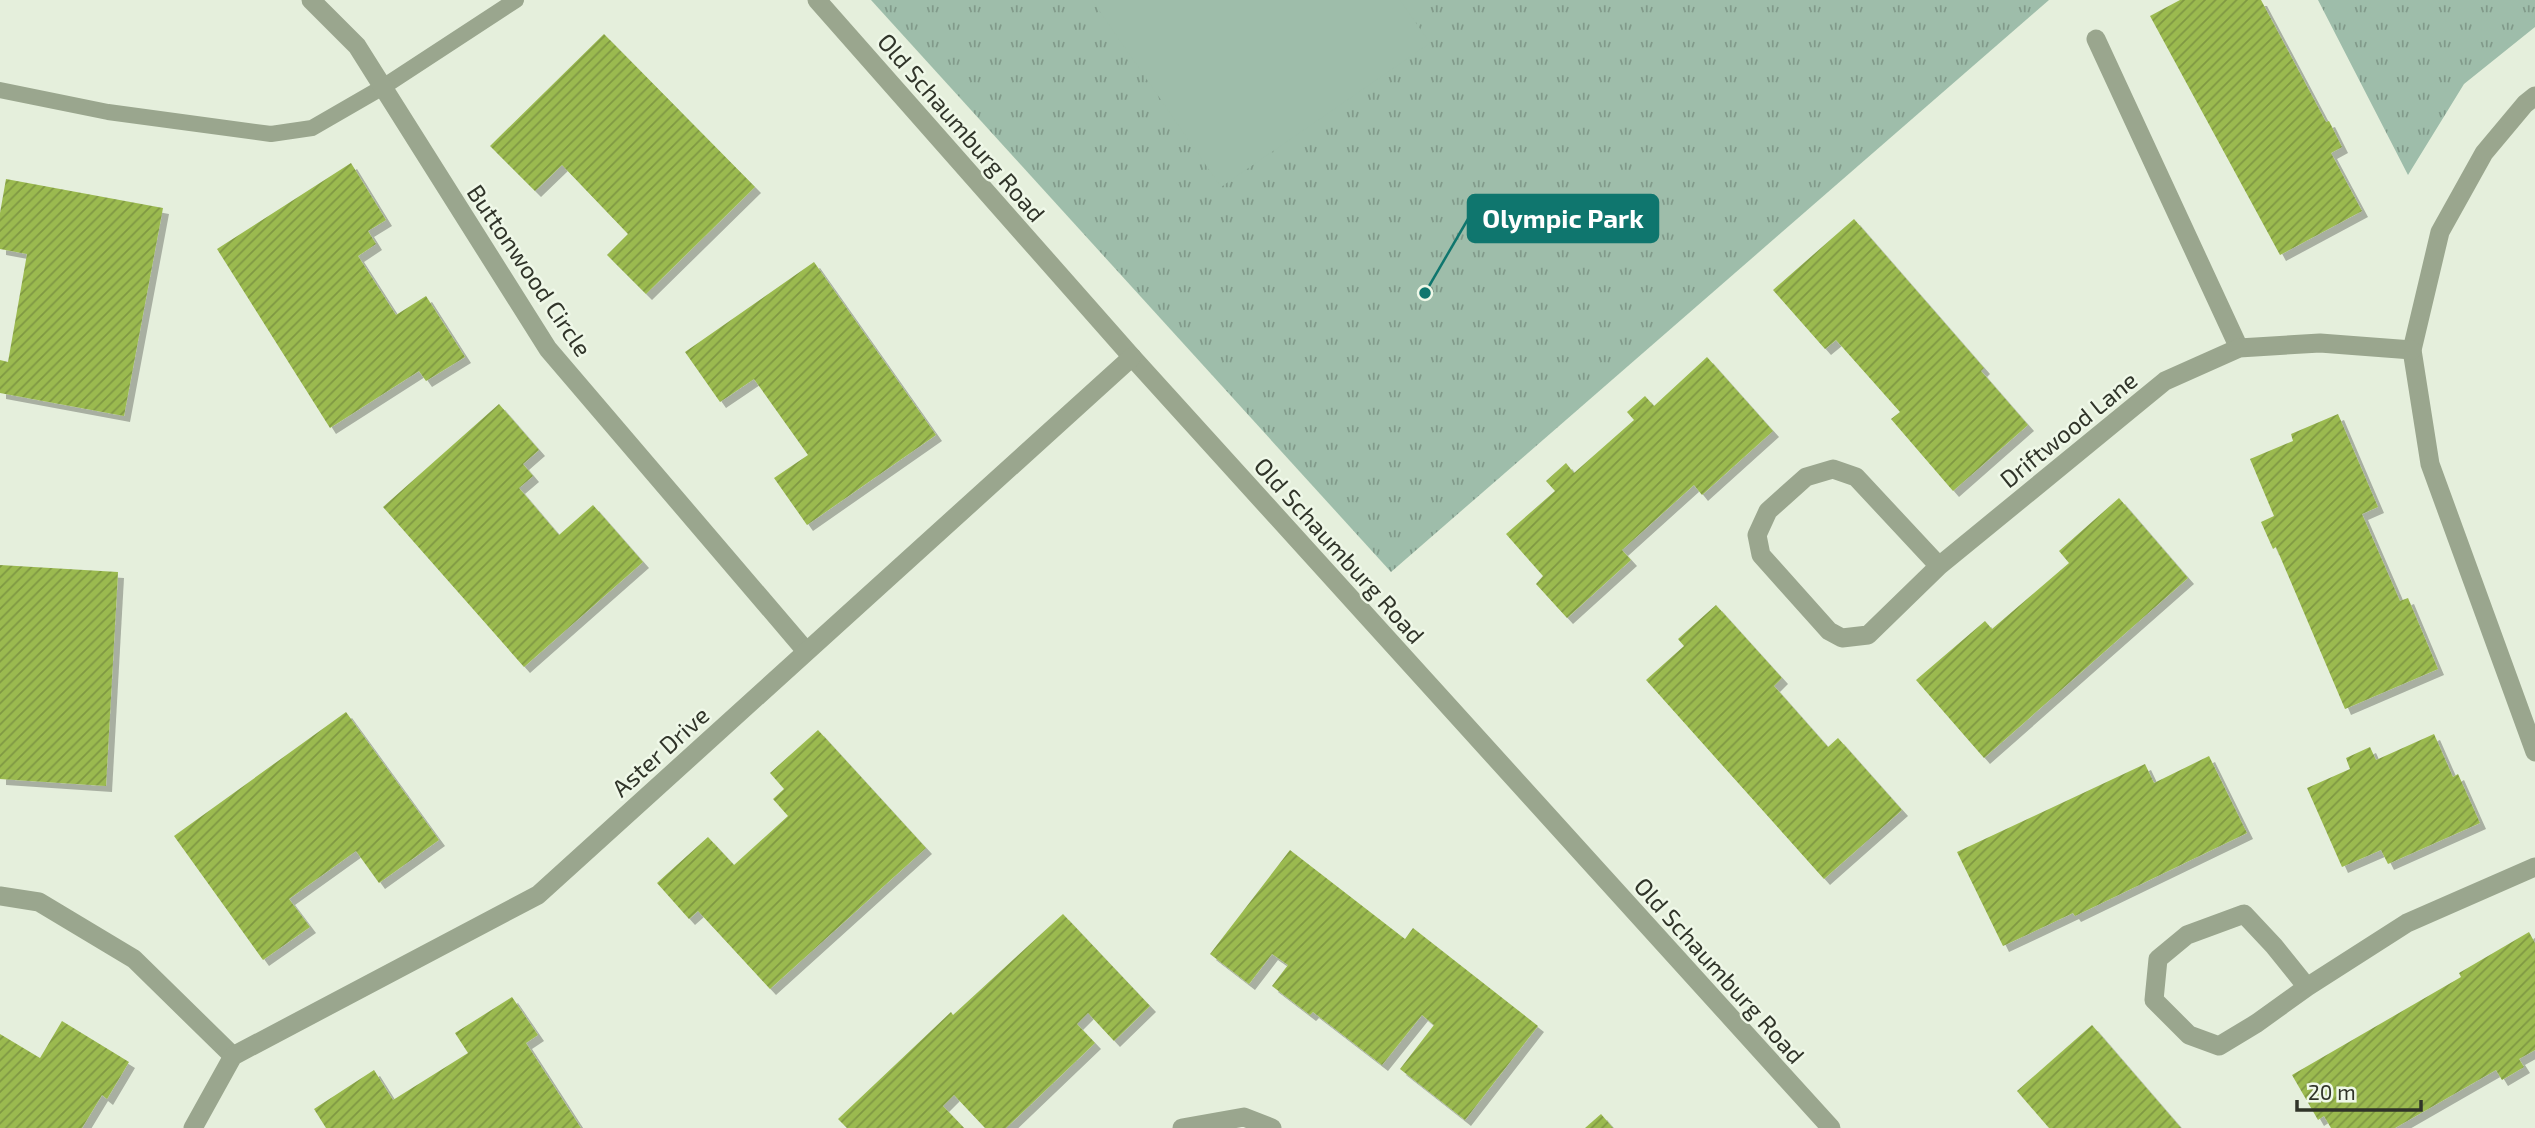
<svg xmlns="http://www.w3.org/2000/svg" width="2535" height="1128" font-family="'Exo 2',sans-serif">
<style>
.grass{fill:url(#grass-tufts)}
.garden{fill:#9ebdaa}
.building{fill:url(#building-hatch);filter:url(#shadow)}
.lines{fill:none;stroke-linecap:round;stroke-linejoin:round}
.service{stroke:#9aa68e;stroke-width:16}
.minor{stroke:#9aa68e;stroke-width:19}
.labels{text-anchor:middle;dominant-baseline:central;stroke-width:5;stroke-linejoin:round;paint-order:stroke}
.street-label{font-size:24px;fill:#303429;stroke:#eff8e8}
.leader{fill:none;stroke:#0f766e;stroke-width:2.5}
.callout-dot{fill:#0f766e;stroke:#eff8e8;stroke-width:2.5}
.callout{fill:#0f766e;stroke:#0f766e;stroke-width:2.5}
.callout-label{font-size:26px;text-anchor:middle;font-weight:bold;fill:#fff}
</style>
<defs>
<pattern id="grass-tufts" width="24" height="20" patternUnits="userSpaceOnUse" patternTransform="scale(1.75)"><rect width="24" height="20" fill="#9ebdaa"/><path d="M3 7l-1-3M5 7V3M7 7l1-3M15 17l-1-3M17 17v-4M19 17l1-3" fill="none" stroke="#819a8a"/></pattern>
<pattern id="building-hatch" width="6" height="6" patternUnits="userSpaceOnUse" patternTransform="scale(1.75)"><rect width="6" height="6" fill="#9bba50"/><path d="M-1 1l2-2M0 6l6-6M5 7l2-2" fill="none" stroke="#7f9842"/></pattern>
<filter id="shadow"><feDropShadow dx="6" dy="6" stdDeviation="0" flood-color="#0004"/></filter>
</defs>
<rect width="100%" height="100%" fill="#e5efdc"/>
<g class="grass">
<polygon points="871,0 2049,0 1391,572"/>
<polygon points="2318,0 2535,0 2535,27 2464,84 2408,175"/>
</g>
<polygon class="garden" points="1092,0 1400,0 1430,43 1221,187"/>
<g class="building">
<polygon points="2180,0 2261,0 2326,122 2329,121 2342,147 2331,153 2362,211 2280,255 2150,16"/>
<polygon points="604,34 755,187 646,294 607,255 628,234 562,165 535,191 490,146"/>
<polygon points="351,163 386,220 368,231 376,244 358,256 396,315 426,296 465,357 426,381 419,371 330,428 217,249"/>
<polygon points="6,179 163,208 124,416 0,393 0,360 8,362 27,254 0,249 0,213"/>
<polygon points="1854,219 1984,368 1981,371 2028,425 1953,491 1891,419 1900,412 1836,340 1825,349 1773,290"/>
<polygon points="814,262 936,435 807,525 774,478 808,455 754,379 720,402 685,352"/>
<polygon points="1707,357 1773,431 1702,495 1694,485 1622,550 1631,560 1567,618 1536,584 1543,576 1506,534 1555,491 1546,481 1566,463 1574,473 1634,420 1627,412 1645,396 1654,406"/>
<polygon points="499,404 539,450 523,464 533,476 519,488 559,535 593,505 643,562 524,667 383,507"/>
<polygon points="2338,414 2378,507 2362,514 2400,601 2408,598 2438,669 2345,709 2276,547 2273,549 2261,522 2274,516 2250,459 2293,441 2291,434"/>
<polygon points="2119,498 2188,578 1984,758 1916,680 1985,621 1992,629 2069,563 2059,551"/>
<polygon points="0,565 118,572 106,786 0,779"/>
<polygon points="1716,605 1782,678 1774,686 1828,747 1838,738 1902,810 1824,879 1646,680 1684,646 1678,639"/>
<polygon points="346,712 439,840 379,883 356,851 289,899 310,927 263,960 174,836"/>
<polygon points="818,730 926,848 770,989 698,911 689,919 657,883 708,837 734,865 788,816 773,799 784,789 770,773"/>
<polygon points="2434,734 2453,777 2458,774 2480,823 2388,864 2381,850 2342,867 2307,788 2350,769 2346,758 2370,747 2376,760"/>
<polygon points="2209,756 2247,833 2075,916 2073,913 2003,946 1957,852 2145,764 2154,783"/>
<polygon points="1290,850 1405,939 1413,928 1538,1026 1465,1120 1400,1069 1434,1025 1422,1015 1382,1065 1313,1012 1310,1015 1272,986 1288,965 1272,954 1249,984 1210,954"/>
<polygon points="1063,914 1150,1006 1114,1041 1088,1013 1077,1024 1095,1043 1006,1128 985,1128 954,1095 943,1106 964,1128 847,1128 838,1119 951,1012 953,1015"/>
<polygon points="2529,932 2535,943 2535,1050 2519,1059 2524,1067 2502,1080 2496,1070 2395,1128 2331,1128 2324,1116 2318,1120 2292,1075 2461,977 2459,973"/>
<polygon points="512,997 538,1035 526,1043 581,1128 326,1128 314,1109 374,1070 393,1100 468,1053 455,1033"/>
<polygon points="62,1021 129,1062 107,1099 102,1095 82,1128 0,1128 0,1034 40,1058"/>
<polygon points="2092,1025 2181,1128 2049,1128 2017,1091"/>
<polygon points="1601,1114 1613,1128 1585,1128"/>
</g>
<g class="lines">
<polyline class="service" points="0,90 108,112 271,134 312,128 383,87 516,0"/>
<g class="minor">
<polyline points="311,0 357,46 548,349 806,651"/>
<polyline points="817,0 1132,357 1831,1128"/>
<polyline points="2096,39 2239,348"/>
<polyline points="2535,96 2525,104 2484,153 2440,232 2412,350 2430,464 2535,752"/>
<polyline points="1939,566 1856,477 1833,469 1806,477 1768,511 1757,535 1761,555 1829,631 1842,638 1868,635 1939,566 2165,381 2239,348 2320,343 2412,350"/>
<polyline points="0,896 39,902 134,959 233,1056"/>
<polyline points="2307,987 2274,946 2244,914 2187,935 2158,959 2154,1000 2189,1035 2219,1046 2257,1023 2307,987 2407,923 2535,867"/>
<polyline points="193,1128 233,1056 538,895 1132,357"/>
<polyline points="1182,1128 1244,1117 1272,1128"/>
</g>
</g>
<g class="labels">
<g class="street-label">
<text transform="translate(962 127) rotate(49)">Old Schaumburg Road</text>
<text transform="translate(530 270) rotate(56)">Buttonwood Circle</text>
<text transform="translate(2068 429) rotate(-39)">Driftwood Lane</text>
<text transform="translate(1340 550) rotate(48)">Old Schaumburg Road</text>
<text transform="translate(660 751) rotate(-42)">Aster Drive</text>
<text transform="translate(1720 970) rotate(48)">Old Schaumburg Road</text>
</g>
</g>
<path class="leader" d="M1425 293L1468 219"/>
<circle class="callout-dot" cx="1425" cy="293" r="7"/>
<rect class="callout" x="1468" y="195" width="190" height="47" rx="7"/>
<g class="callout-label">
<text x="1563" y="228">Olympic Park</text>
</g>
<path d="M2297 1100v10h124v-10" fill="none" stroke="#303429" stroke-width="3.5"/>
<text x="2308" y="1100" font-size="21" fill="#303429" stroke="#eff8e8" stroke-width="5" paint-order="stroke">20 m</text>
</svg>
